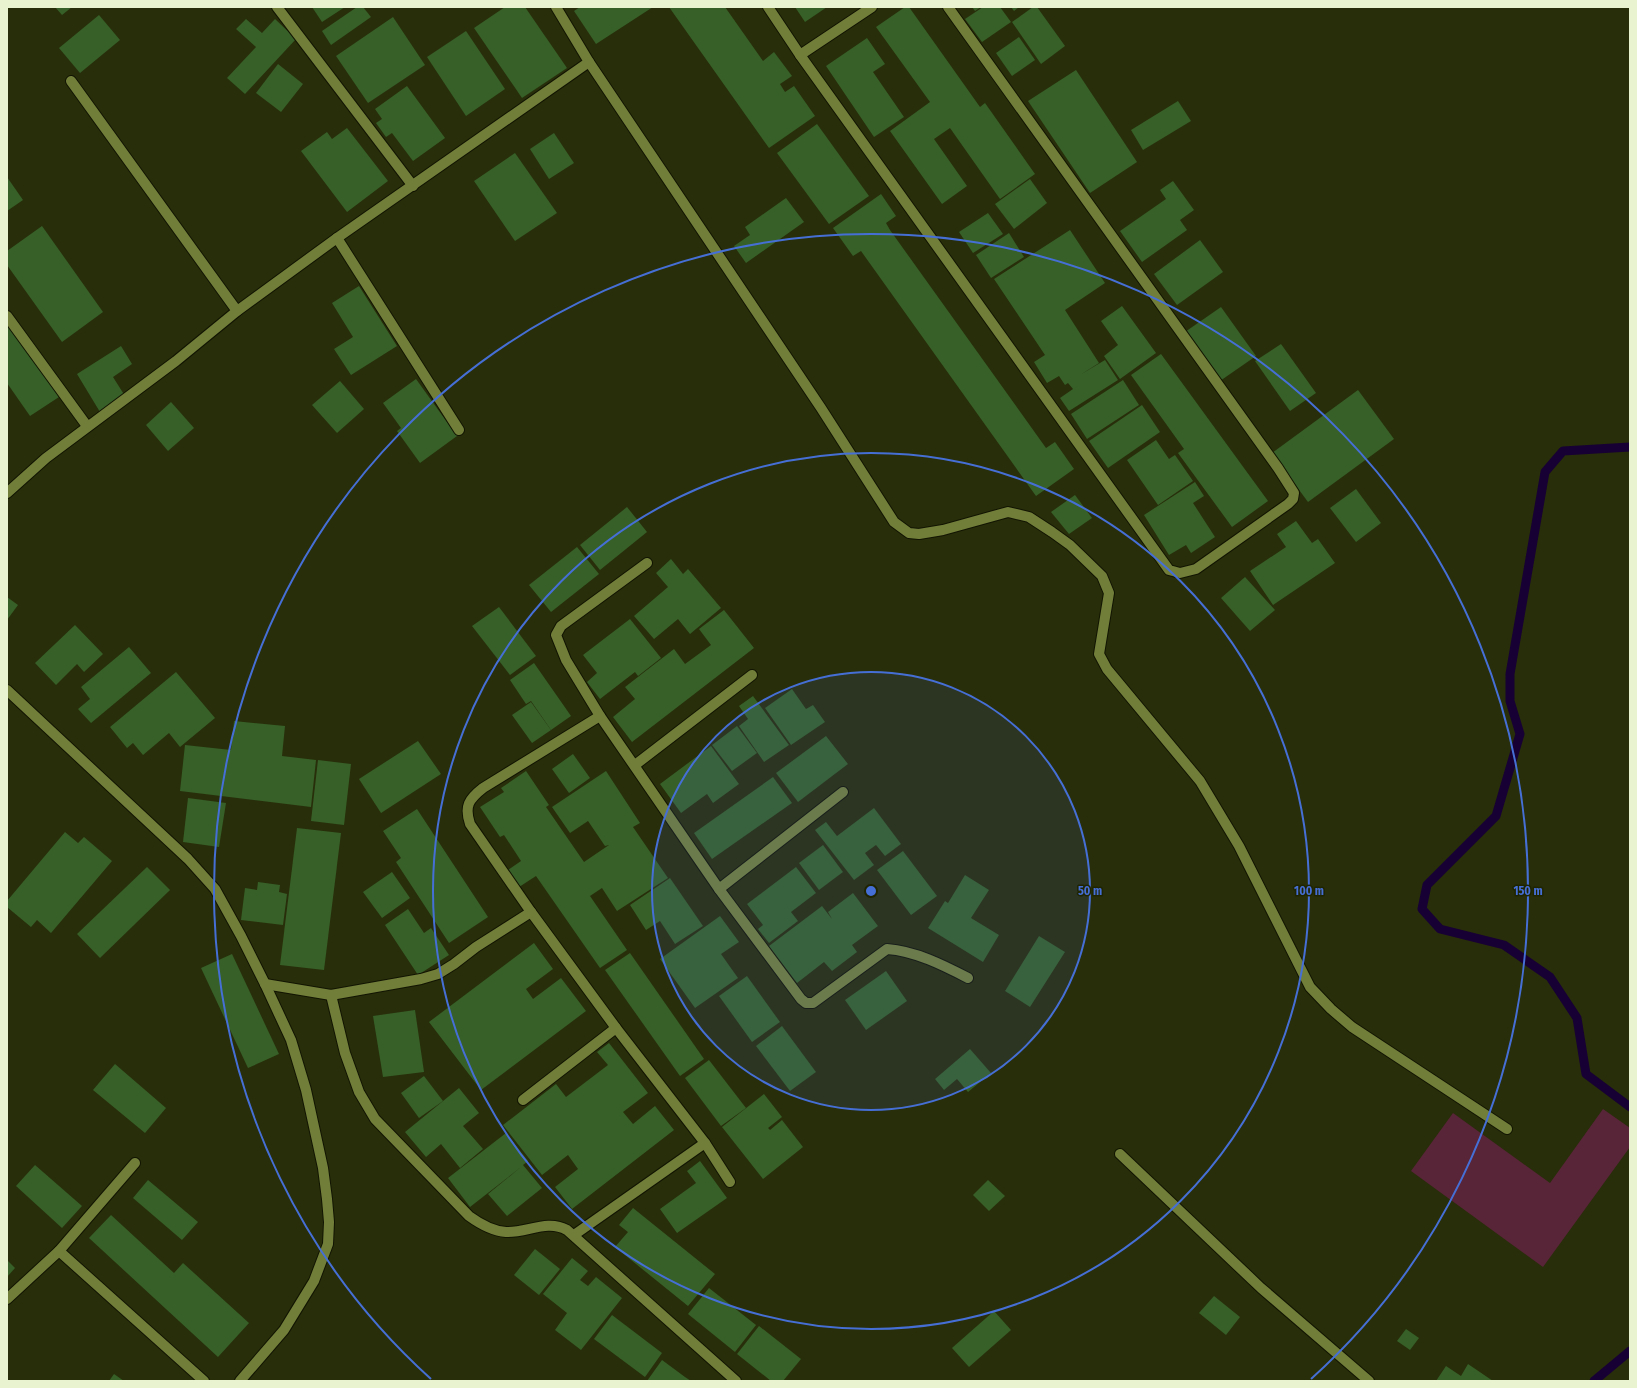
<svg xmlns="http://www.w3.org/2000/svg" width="1637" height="1388" font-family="'Fira Sans Condensed',sans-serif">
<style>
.green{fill:#582438}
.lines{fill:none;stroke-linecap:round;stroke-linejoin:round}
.stream{stroke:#170033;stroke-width:9}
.building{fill:#366028}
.lane-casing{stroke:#121502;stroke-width:12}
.street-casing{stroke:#121502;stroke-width:12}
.lane{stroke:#717e3a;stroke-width:10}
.street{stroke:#717e3a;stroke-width:10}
.ring{fill:none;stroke:#466fd6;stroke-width:2}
.centre{fill:#466fd6;stroke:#1f2401;stroke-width:2}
.ring-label{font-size:12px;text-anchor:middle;font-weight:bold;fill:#466fd6;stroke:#1f2401;stroke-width:3;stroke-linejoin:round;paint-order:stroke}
</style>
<rect width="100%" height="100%" fill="#282e0a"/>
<polygon class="green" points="1603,1109 1630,1128 1630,1147 1543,1267 1411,1171 1453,1113 1550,1183"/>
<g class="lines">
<g class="stream">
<polyline points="1630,447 1563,451 1545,472 1510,674 1510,701 1520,734 1496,816 1427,885 1422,909 1440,929 1504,945 1550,977 1577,1018 1586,1074 1630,1107"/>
<polyline points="1594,1381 1630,1351"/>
</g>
</g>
<g class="building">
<polygon points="55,7 72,7 62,15"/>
<polygon points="312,7 345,7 322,22"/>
<polygon points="357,7 363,7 371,17 331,45 322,31"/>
<polygon points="505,7 525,7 567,68 522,98 474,28"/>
<polygon points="580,7 653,7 596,44 574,11"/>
<polygon points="669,7 725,7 763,61 774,52 792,76 780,84 785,92 794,86 815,116 769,148"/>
<polygon points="795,7 827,7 805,22"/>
<polygon points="905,7 909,7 980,107 985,103 1035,174 1000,199 950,128 934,139 967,186 942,204 890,131 930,102 876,27"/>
<polygon points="972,7 981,7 975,11"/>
<polygon points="983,7 1000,7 1011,22 982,42 965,19"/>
<polygon points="1011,7 1019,7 1014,11"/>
<polygon points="1033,7 1037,7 1065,46 1041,64 1012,22"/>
<polygon points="99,15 120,40 80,73 59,48"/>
<polygon points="393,17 425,65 368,103 336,56"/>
<polygon points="246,19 262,33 275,19 296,39 245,94 227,78 256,47 236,29"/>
<polygon points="466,31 505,89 466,116 427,57"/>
<polygon points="1019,37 1035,60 1012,76 996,53"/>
<polygon points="867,38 885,64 873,72 904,117 874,137 826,66"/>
<polygon points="278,64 303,84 281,112 256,93"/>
<polygon points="1076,70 1137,162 1090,193 1028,101"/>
<polygon points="407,86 445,138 413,161 392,133 386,137 376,123 382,119 375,109"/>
<polygon points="1178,101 1191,121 1143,150 1131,130"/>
<polygon points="817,124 869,196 829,224 777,153"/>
<polygon points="347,128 388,181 347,212 301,151 327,132 332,139"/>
<polygon points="554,133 574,163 549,179 530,149"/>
<polygon points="515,153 557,213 515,241 474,181"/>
<polygon points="7,177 23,200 7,211"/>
<polygon points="1030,179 1047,203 1014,229 995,204"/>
<polygon points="1173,181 1194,210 1180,220 1187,230 1142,262 1120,231 1166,199 1160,190"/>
<polygon points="881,194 896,216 886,223 890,230 1046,448 1055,442 1074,469 1036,496 861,251 853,256 833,228"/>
<polygon points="786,198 804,222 746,263 734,246 750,235 745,227"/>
<polygon points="988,213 1003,234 973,253 959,232"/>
<polygon points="42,226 103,312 62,342 7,265 7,251"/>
<polygon points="1070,230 1105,283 1065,310 1099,363 1080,375 1105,360 1118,380 1069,411 1060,398 1073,389 1068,383 1065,385 1059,376 1047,383 1034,362 1045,355 994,279"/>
<polygon points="1009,233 1024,257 991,278 976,255"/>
<polygon points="1200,240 1223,272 1177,305 1154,274"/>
<polygon points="359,286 397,346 351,375 334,349 353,337 332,303"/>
<polygon points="1122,306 1156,353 1120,379 1104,356 1118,345 1101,321"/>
<polygon points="1221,307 1256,356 1220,381 1185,332"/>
<polygon points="7,320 59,397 30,416 7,383"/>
<polygon points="1281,344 1316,393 1290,411 1255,361"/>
<polygon points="121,346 132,364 113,377 125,396 100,412 77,374"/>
<polygon points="1161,354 1268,501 1232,527 1178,453 1184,449 1131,375"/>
<polygon points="416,379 457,436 420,463 397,431 401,428 383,403"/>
<polygon points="1123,380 1139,405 1087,439 1071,414"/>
<polygon points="340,381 364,409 337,433 312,405"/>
<polygon points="1358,390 1394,439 1308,502 1272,453"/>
<polygon points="171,402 194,428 168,451 146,425"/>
<polygon points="1142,405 1160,432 1108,468 1089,441"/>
<polygon points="1156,440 1169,459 1175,455 1193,481 1158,505 1127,460"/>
<polygon points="1195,482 1204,496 1193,503 1215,537 1191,553 1186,545 1169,555 1144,515"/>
<polygon points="1356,489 1381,523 1356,542 1330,508"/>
<polygon points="1075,495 1092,518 1069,534 1051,512"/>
<polygon points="627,507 647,532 600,570 580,545"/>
<polygon points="1296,521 1312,543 1318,539 1335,563 1273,605 1250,571 1286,547 1277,534"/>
<polygon points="577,547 599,574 551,612 529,585"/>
<polygon points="671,559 683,574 688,569 721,608 690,634 678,619 654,639 634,616 668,587 656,573"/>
<polygon points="1245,577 1275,610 1250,631 1221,598"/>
<polygon points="7,597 18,605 7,620"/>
<polygon points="499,607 536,656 510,675 472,626"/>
<polygon points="724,610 754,648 632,742 613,717 635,699 625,687 674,649 685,664 711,645 699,629"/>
<polygon points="630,619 661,658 638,676 635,672 600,699 587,682 597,673 583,655"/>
<polygon points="75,625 103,654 84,672 77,664 56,685 35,663"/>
<polygon points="129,647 151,673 91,723 78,709 90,699 81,687"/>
<polygon points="534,663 571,716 551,730 531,701 526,704 510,680"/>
<polygon points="176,672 215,718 180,747 169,733 143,755 133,743 127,748 110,727"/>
<polygon points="792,689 806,709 813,705 825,722 791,745 765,708"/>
<polygon points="753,696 789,745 764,762 739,726 748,719 739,706"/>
<polygon points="531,702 551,730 532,743 512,715"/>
<polygon points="234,721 285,726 282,756 316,760 311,807 180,791 185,745 231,750"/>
<polygon points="737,726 757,753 732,771 712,745"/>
<polygon points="826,736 848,764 798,802 776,773"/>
<polygon points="418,741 441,774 381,813 359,779"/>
<polygon points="711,746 739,784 713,803 707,794 681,813 660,784"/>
<polygon points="573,754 590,778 569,793 552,769"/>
<polygon points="318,760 351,764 344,825 311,821"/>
<polygon points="526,771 549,805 546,807 584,862 609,845 605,846 588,821 570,833 552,807 606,771 640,823 633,827 668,878 617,911 602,888 590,896 627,950 600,968 536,876 516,889 505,872 521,861 504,835 510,832 500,837 480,807 504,792 501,788"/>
<polygon points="773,777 792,803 712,859 694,833"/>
<polygon points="188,798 226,803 219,847 183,842"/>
<polygon points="874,808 901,844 885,856 876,845 865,853 874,865 854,880 815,830 826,822 837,836"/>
<polygon points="417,809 488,917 449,943 396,862 401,858 383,831"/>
<polygon points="297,828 341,833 324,970 280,965"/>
<polygon points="65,832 78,843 84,837 112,861 51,933 37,920 31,927 7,907 7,901"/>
<polygon points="823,845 843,872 819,890 799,863"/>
<polygon points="903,851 937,896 911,915 877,870"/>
<polygon points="147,867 170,890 100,958 77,934"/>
<polygon points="796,867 816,893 791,912 798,921 769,943 758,929 763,925 747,904"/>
<polygon points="392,872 410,898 382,918 363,892"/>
<polygon points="965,875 989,890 971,918 999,935 983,962 928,928 945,901 948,903"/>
<polygon points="670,878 703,926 675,944 660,921 646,930 630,905"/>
<polygon points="258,882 280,885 279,892 287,894 283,925 241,920 245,888 257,890"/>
<polygon points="853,893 878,926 852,945 857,952 832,971 824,962 797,983 769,946 822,906 832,919 828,912"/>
<polygon points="408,909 424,933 431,928 449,955 418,975 385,925"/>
<polygon points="720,916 739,942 721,954 738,978 695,1008 660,959"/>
<polygon points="1039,936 1065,952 1030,1007 1005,991"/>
<polygon points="534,943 553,969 526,989 533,999 561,978 586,1011 481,1090 429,1022"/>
<polygon points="630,953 704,1059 680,1076 605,970"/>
<polygon points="232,954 279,1054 248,1068 201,968"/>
<polygon points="886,971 907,1001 866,1030 845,1000"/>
<polygon points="747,976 780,1022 752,1042 719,996"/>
<polygon points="415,1010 424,1072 383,1077 373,1016"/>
<polygon points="782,1026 816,1072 790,1091 756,1046"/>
<polygon points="609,1043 648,1093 623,1112 633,1124 655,1106 674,1130 572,1209 555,1187 578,1169 568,1155 542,1175 503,1125 556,1084 566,1097 608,1065 597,1052"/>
<polygon points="970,1049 991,1073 968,1092 957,1079 944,1090 935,1079"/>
<polygon points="709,1060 746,1108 721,1126 685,1078"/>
<polygon points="115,1064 166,1108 145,1133 93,1090"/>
<polygon points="424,1076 443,1101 419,1118 401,1093"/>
<polygon points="459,1088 479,1113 463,1126 483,1149 460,1168 441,1144 426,1157 405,1132"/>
<polygon points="764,1094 782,1117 768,1128 770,1130 782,1120 803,1147 763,1179 722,1127"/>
<polygon points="506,1133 528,1161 523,1165 542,1188 507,1216 488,1194 521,1167 470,1207 448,1178"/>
<polygon points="700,1161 727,1198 677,1233 660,1209 696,1183 687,1171"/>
<polygon points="35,1165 82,1206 62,1228 16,1186"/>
<polygon points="148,1180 198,1222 182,1240 133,1198"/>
<polygon points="988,1180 1005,1196 989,1211 973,1195"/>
<polygon points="633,1208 715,1274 688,1306 615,1247 628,1232 619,1225"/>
<polygon points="111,1215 174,1273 183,1263 249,1323 218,1357 89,1238"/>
<polygon points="535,1249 560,1269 539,1295 514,1275"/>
<polygon points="572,1258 588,1271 580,1280 588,1286 596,1277 622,1298 581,1350 555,1330 567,1313 543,1294"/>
<polygon points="7,1260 15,1268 7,1277"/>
<polygon points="709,1288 756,1325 735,1352 688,1314"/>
<polygon points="1214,1296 1240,1317 1226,1335 1199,1313"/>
<polygon points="994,1311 1011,1330 969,1367 952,1348"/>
<polygon points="612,1315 662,1353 645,1377 594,1339"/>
<polygon points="759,1326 801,1359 783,1381 771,1381 737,1354"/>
<polygon points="1406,1329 1419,1338 1410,1350 1397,1341"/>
<polygon points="662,1360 685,1377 691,1381 647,1381"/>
<polygon points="1468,1364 1493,1381 1436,1381 1446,1366 1461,1376"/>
<polygon points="114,1374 124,1381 109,1381"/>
</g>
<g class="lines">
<defs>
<g id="lane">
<polyline points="589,62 821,408 894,522 909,533 919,534 943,530 1008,512 1029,517 1052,532 1070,545 1102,576 1109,593 1099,654 1107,669 1200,781 1239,846 1310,987 1331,1009 1352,1027 1507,1129"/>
<polyline points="71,81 237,311"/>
<polyline points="337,238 459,430"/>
<polyline points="1120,1154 1261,1288 1369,1381"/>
</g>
<g id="street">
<polyline points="277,7 413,186"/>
<polyline points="768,7 800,55 872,7"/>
<polyline points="800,55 1169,570 1180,573 1196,569 1288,504 1293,499 1294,493 1278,468 948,7"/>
<polyline points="7,316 87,426"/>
<polyline points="7,493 46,458 176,361 237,311 337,238 589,62 556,7"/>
<path d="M647,563L561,626L556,635L566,660L600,716L719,889L801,999L806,1003H813L887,949C915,951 943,965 968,978"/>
<polyline points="7,690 188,859 215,889 241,936 265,984 291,1040 306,1090 323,1168 327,1199 329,1222 328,1244 314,1281 284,1330 240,1381"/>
<path d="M600,716L483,788C469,799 464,806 470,824L531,912L616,1028L705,1143L730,1182"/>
<polyline points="635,765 752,675"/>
<polyline points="719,889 843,792"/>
<polyline points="265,984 331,995 421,979 438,974 454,964 476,947 531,912"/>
<path d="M331,995L345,1053L359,1092L375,1119L469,1216C480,1224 492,1231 506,1232C527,1233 547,1219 567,1230L736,1381"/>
<polyline points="523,1100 616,1028"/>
<polyline points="574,1235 705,1143"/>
<polyline points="59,1251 204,1381"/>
<polyline points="7,1299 59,1251 135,1163"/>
</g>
</defs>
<use href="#lane" class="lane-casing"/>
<use href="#street" class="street-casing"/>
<use href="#lane" class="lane"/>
<use href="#street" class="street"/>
</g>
<circle cx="871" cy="891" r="219" fill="#466fd6" fill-opacity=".12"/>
<g class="ring">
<circle cx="871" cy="891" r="219"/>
<circle cx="871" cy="891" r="438"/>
<path d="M431 1379A657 657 0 1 1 1311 1379"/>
</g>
<circle cx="871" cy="891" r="6" class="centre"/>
<g class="ring-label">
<text x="1090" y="895">50 m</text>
<text x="1309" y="895">100 m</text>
<text x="1528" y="895">150 m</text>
</g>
<rect width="1637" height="1388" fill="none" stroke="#eaf3d0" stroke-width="16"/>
</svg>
